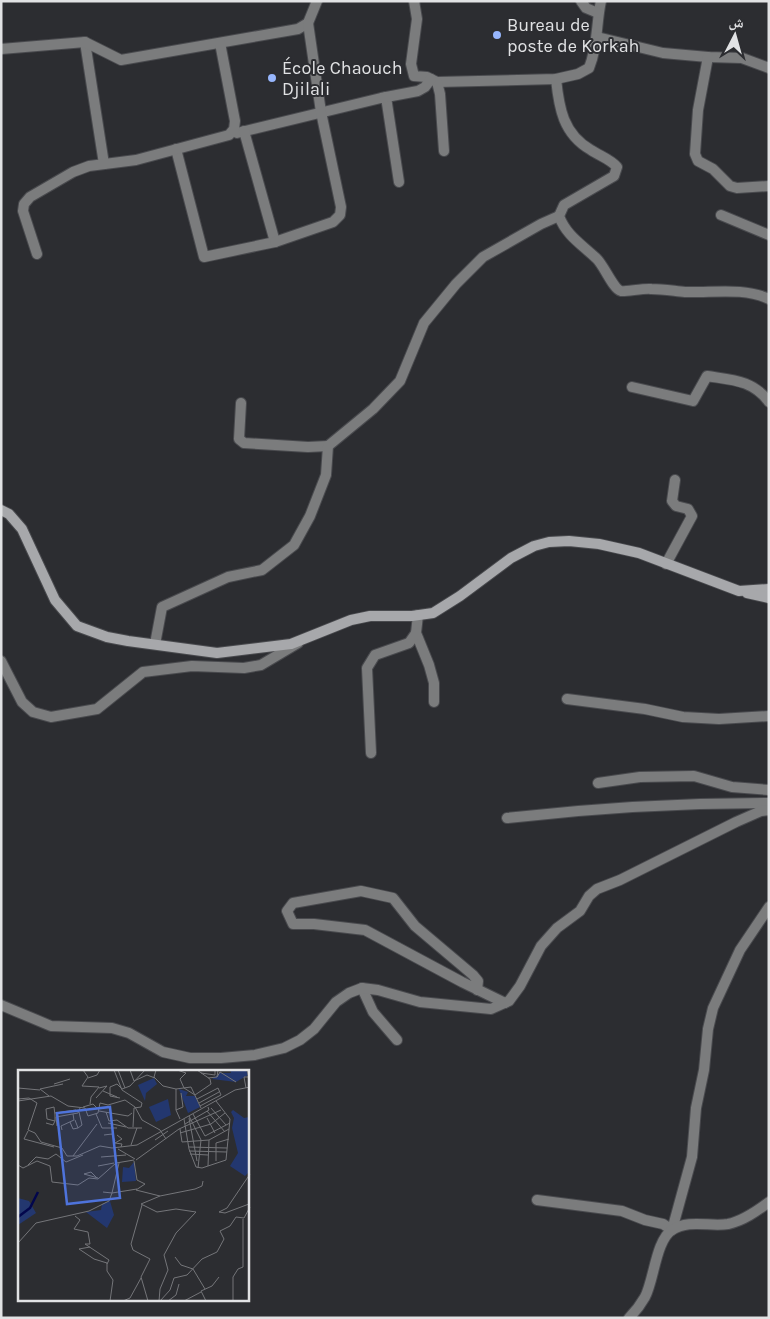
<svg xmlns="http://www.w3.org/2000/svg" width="770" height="1319" font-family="Karla,'Noto Naskh Arabic',sans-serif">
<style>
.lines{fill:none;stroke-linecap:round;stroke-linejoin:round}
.street-casing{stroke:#494a4e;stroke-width:12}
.secondary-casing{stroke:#494a4e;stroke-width:12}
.street{stroke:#7b7c7d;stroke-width:10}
.secondary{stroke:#a7a8ab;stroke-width:10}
.poi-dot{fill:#97b6fd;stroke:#2c2d31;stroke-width:2}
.labels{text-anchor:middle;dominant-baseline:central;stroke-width:4;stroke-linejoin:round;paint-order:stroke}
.poi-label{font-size:18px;fill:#e1e2e4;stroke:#2c2d31;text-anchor:start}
.inset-river{fill:none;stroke:#02064c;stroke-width:2.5}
.inset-road{fill:none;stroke:#747579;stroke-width:1}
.view{fill:#4e73db;fill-opacity:0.15;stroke:#4e73db;stroke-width:2.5}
.inset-edge{fill:none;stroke:#e1e2e4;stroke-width:2.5}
</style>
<rect width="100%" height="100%" fill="#2c2d31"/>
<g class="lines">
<defs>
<g id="street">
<path d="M414,1L417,19L411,64L414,76L427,77L437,82L556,79L578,74L589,68C598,46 596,24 601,1"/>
<polyline points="581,1 586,8 598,13"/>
<polyline points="597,37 663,53 708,57 742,58 769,68"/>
<polyline points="85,42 104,164"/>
<polyline points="1,49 85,42 121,60 298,29 308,23 317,1"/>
<polyline points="708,57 698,110 695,154 698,161 713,169 730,186 737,188 769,186"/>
<path d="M556,79C559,108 563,134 591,150C600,156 610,159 617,167L614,176L564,205L559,216C566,235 581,244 596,258C604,265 613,289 621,291C624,292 645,288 651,289C663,289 674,291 685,292C712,293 744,287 769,299"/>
<polyline points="437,82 440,94 444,151"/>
<polyline points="386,97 399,182"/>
<polyline points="237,133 381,98 418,91 425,87 431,79"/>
<polyline points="176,149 204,257 275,242 244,131"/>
<polyline points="721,215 769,235"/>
<polyline points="275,242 333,222 340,215 341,207 321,112 308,23"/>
<polyline points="37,254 23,211 24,204 30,197 73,172 89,166 136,160 229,135 234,129 235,121 220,43"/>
<path d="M632,387L693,401L707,376C732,380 753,380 769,402"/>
<polyline points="241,403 239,439 244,443 308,447 328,446"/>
<polyline points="666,564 692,516 688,509 676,506 672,501 675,480"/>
<polyline points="418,615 416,633 429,665 434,683 434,702"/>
<polyline points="155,644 162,607 228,577 262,570 294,545 310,516 326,475 328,446 373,409 400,381 424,323 456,284 483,257 541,224 559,216"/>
<polyline points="1,661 22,702 33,712 51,717 97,709 143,672 192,666 244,668 261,665 298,643"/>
<polyline points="567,699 645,709 683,717 719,719 769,716"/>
<polyline points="371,753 367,668 375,655 409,643 416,633"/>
<polyline points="598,783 640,777 694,776 732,787 769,790"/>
<path d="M507,818C594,808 681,803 769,803"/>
<polyline points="362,988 373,1012 397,1040"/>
<polyline points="477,990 478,981 473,975 415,926 393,898 361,891 293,903 287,911 293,924 314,924 365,930 462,982 505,1003"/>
<polyline points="1,1005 51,1026 112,1028 129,1033 163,1052 190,1058 221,1058 255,1055 284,1048 300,1040 314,1029 336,1002 349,993 362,988 378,990 420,1002 491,1009 509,1001 520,986 541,946 557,928 580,911 589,896 597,889 620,880 736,822 761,811 769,810"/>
<polyline points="537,1200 622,1211 645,1220 663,1224 672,1230 692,1157 696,1108 704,1070 708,1029 713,1008 740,950 769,907"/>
<path d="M629,1318C635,1312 641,1304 645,1297C654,1280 656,1240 672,1230C689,1219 710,1227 728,1224C743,1221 757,1211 769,1202"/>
</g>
<g id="secondary">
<polyline points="1,510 9,514 22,529 55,600 77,626 107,637 128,641 217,653 291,644 351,620 370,616 412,616 433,613 460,596 511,558 534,546 549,542 569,541 599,544 639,553 739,591 769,589"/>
<polyline points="747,593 769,598"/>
</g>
</defs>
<use href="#street" class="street-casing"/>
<use href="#secondary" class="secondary-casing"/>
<use href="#street" class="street"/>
<use href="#secondary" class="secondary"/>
</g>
<g class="poi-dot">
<circle cx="497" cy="35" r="5"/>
<circle cx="272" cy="78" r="5"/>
</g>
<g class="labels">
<g class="poi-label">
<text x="507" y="25">Bureau de<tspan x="507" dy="21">poste de Korkah</tspan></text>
<text x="282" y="68">École Chaouch<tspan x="282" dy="21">Djilali</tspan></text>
</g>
</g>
<g transform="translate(18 1070)">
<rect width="231" height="231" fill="#2c2d31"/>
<path d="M212,0H228L230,5L218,12L194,9L202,3H213ZM136,8L139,14L128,23L127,31L120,15ZM161,19L170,22L168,26H177L182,37L170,43ZM150,29L153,45L138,52L131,37ZM215,40L226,48L231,47V102L227,106L212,96L220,83L214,58L216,48L213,42ZM116,92L118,111L104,112L105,97L111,98ZM0,128L11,131L18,143L0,155ZM92,131L96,145L89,158L68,142L83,140L84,134Z" fill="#23376f"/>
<path class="inset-river" d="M0,147L12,138L20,122"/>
<path class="inset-road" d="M65,0L70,7L64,16L81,17L73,27L72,34M96,0L104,20L124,33L123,37L116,38L115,57M100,0L107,18M112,0L116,11L129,5L137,8M138,0L136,7L145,16L158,19L173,17L183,38M159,0L168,3L162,9L166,18L177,25M183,3L197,5V1M199,7L202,2L218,12M70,8L79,5L82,0M190,8L199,7L200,0M36,14L52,9M0,18L22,20M228,18L226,7H231L229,0M158,19V40L162,49M85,21L99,27M177,25L193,14L192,9L179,0M31,26L22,19L45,14M78,28L89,16L81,18M102,28L92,26V17L99,14L104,19L112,16L127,0M0,29L11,28L19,33L10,60L17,63L23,72L44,78L49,86H59L82,76L94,78L119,75L217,20L232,17M179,29L200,18L203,25L182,36M0,31L33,26L50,36L67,38L70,46L80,43L82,33L90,35L107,30L117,37L124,50L142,60L148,69M181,33L201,22M65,37L75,34L80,39M193,38L208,55M158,40L165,37L163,23M81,41L110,46L114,43M189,41L207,62M88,42L91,51L99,50L110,58H124M37,43L58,40M78,44L84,58H99M175,44L187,66L212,53M171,46L183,70L180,98M171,48L179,91M189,48L197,63M166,49L171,79L178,97L184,98L208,90L212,49L198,31M52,52L55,59L60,58L57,50M28,53L35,55L37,51V45L36,37L28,39L29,49L37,51M90,53L108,57M167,54L191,40L190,37M39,56L38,47L60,43L62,38M60,58L64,55L61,42M162,59L164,72L191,70M44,60L43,56L56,50L55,44M10,61L6,69L36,77M162,63L193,54L207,43M86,65L94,64L97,71M99,65L104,69L97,73L104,74L103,77M137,70L150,61M191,70L211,59M113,75L119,58M171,77L209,78M100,79L117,89M171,81L209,82M172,84L190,85M55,86L79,54M83,87L108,85M118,90L161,59L203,40M116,91L119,110L127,114L118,120L142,126L123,134L139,142L158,139L178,142L158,163L146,185L150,200L142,219L141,231M198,91V73L211,69M0,95L5,98L19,91L32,96L34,112L60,115L71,108L80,109L98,93L116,90M10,95L18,87L30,89L38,84L48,92L65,85M80,96L96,93M190,96L191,70M79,108L73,102L66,104L80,108M85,122L94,123L101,93M142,126L177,119L184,116L185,111M231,134L207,143L201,142L209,138L232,104M124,135L113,174L115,180L132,189L123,207L130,231M57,146L62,150L56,159L70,162L72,174H67L91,190L89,194M0,173L18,153L71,141L91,131L94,123L119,119M72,177L61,179L76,189L89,193V201L95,210L92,231M157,187L163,195L175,199L187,219M105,231L112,228L123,208M142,231L152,220L156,208L169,205L184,189L199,182L206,169L202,161L212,156L218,147L226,148L232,137M150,231L158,225L161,214M166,231L183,222M188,231L183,221L194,216L201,207M215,231V207L220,199L225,197V149"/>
<path class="view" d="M92,37L102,128L49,134L39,43Z"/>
<rect width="231" height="231" class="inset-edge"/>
</g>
<rect width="770" height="1319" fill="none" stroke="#e1e2e4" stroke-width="5"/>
<g transform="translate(735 35) rotate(6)" stroke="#2c2d31" stroke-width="4" paint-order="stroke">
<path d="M0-4L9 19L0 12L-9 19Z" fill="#e1e2e4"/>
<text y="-8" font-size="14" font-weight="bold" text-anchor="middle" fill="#e1e2e4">ش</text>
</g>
</svg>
